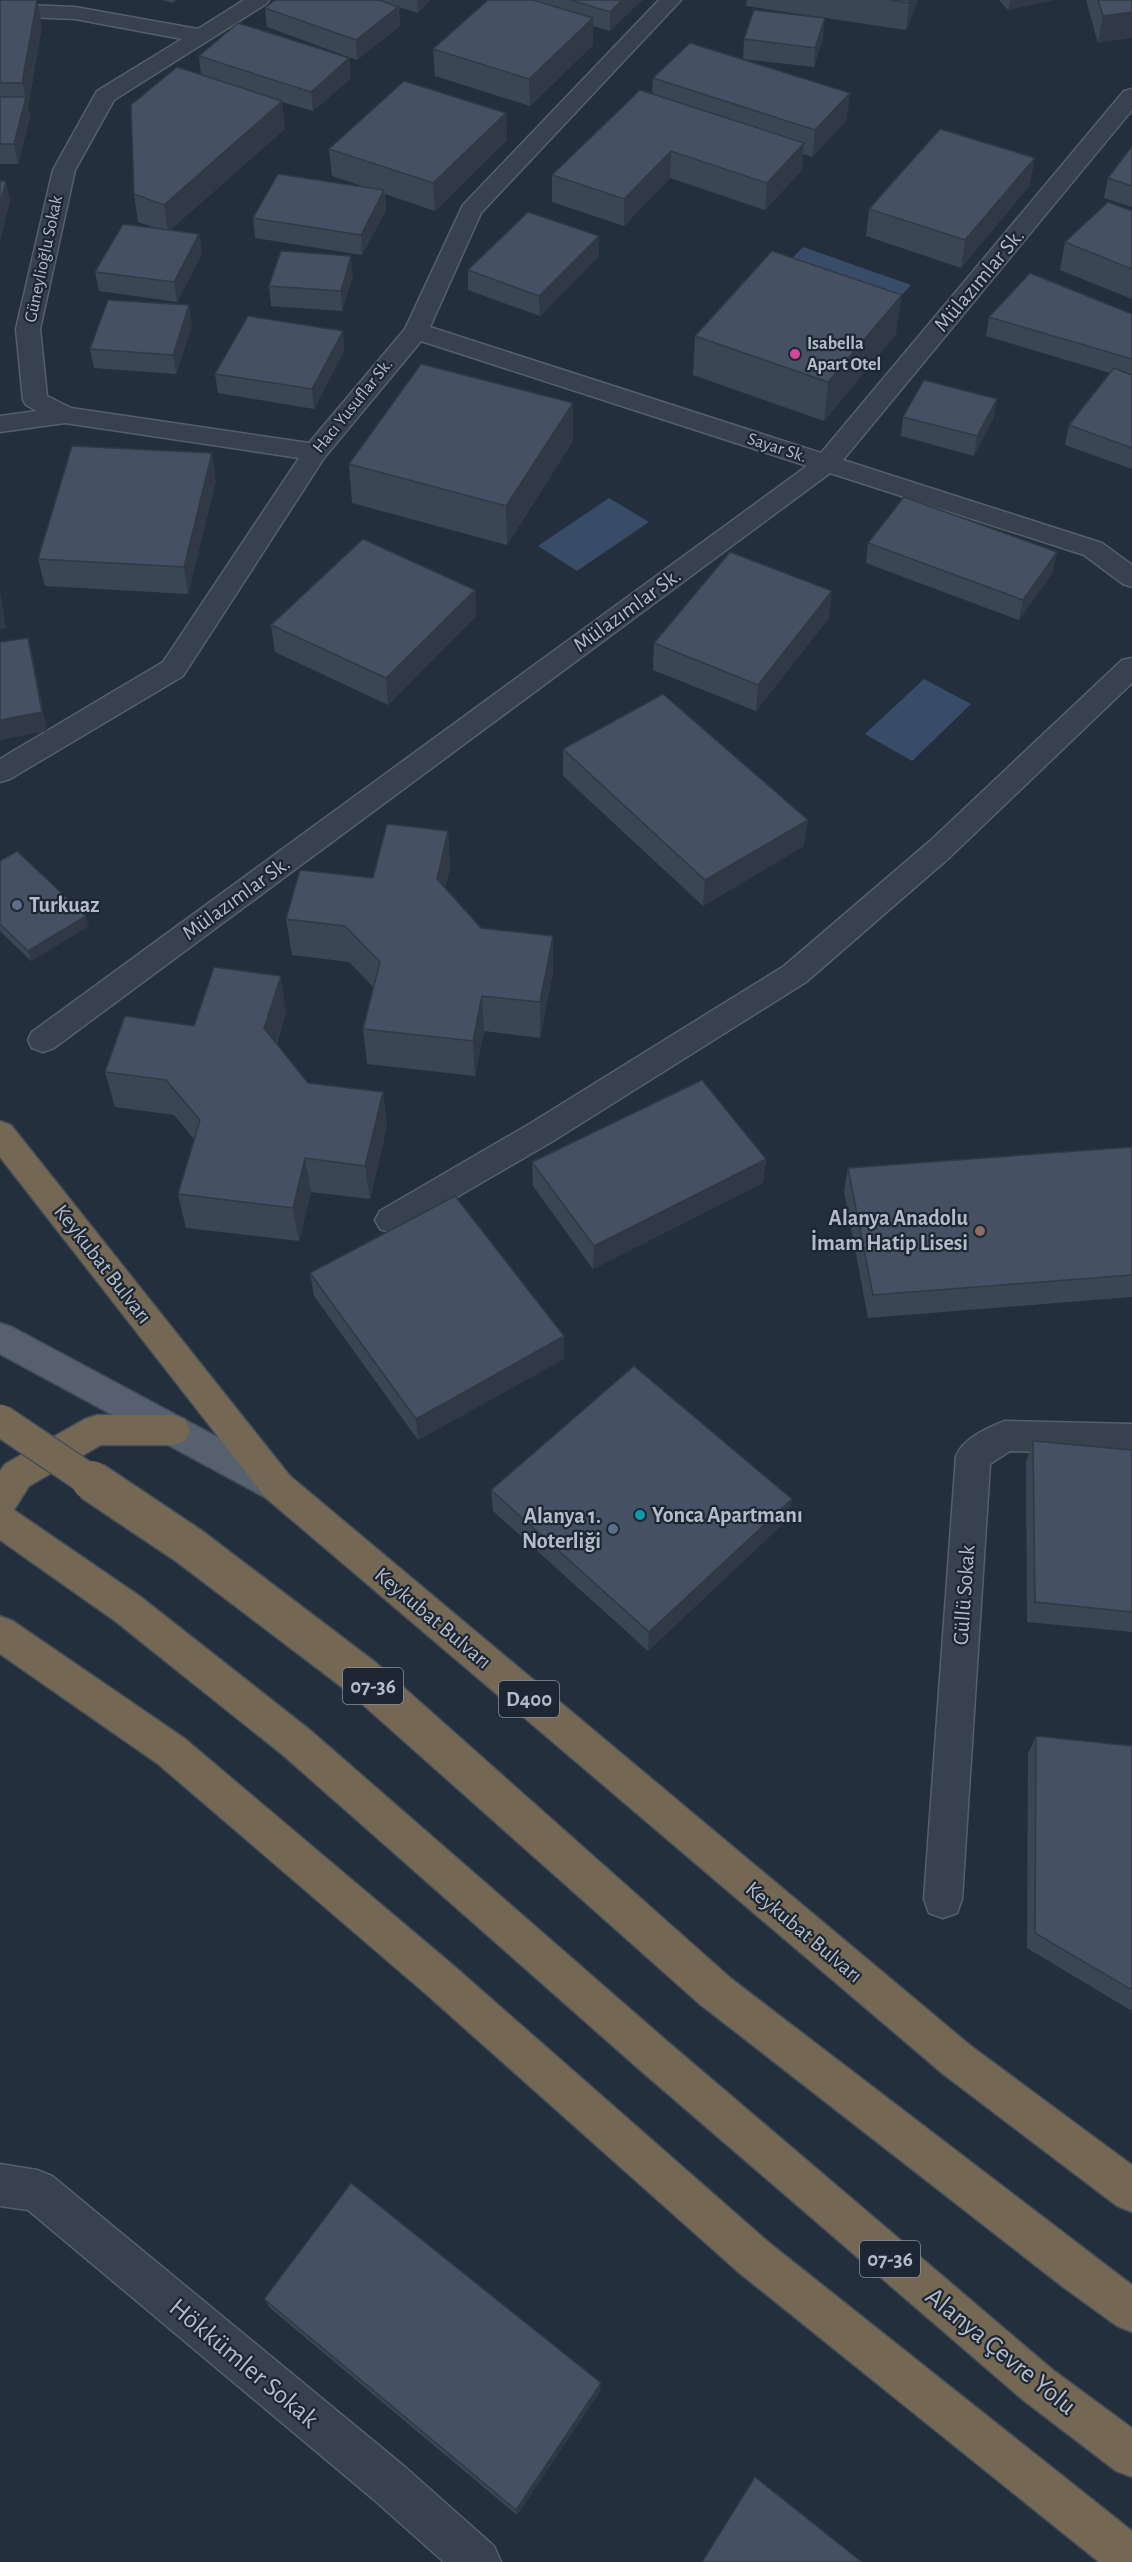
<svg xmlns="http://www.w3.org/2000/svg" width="1132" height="2562" font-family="'Alegreya Sans',sans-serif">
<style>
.water{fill:#394c67}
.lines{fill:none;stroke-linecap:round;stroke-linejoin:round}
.minor-casing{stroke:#565f6c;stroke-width:3}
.major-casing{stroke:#414a57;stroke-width:3}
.highway-casing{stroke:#434c59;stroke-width:3}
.minor{fill:#38414e;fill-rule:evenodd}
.major{fill:#56606e;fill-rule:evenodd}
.highway{fill:#746855;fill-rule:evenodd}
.highway-bridge-far1-casing{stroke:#434c59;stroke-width:34;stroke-linecap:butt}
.highway-bridge-casing{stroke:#434c59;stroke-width:43;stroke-linecap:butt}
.highway-bridge-far1{stroke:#746855;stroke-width:31}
.highway-bridge{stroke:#746855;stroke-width:40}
.wall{fill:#3b4654}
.shaded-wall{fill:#303945}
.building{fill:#455162;stroke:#303945;stroke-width:1.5}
.hotel-dot{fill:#d1479c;stroke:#1d2633;stroke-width:2}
.service-dot{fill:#5c6f8a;stroke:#1d2633;stroke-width:2}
.education-dot{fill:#8d6e63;stroke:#1d2633;stroke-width:2}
.culture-dot{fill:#0f9aa8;stroke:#1d2633;stroke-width:2}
.labels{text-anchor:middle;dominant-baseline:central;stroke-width:4.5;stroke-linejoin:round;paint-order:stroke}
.far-street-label{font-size:18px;fill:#b4bcc9;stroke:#1d2633}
.far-poi-label{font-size:18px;font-weight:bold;fill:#b4bcc9;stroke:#1d2633;text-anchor:start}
.shield{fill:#1d2633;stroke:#878f9c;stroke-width:1.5}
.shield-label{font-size:21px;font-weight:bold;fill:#b4bcc9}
.street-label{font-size:22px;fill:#b4bcc9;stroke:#1d2633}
.poi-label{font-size:22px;font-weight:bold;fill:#b4bcc9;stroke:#1d2633;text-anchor:start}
.near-street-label{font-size:27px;fill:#b4bcc9;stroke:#1d2633}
</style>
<rect width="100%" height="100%" fill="#242f3e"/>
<g class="water">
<polygon points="803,247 911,285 888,310 779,272"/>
<polygon points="609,498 649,522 577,571 538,546"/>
<polygon points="924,679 971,704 912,761 865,734"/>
</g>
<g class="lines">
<defs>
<g id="minor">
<polygon points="244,0 269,0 266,4 114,100 75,170 40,329 47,396 71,408 309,443 405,329 463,205 659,0 681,0 481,213 430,327 821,453 1124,91 1132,89 1132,110 843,460 1102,543 1132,565 1132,587 1123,584 1084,555 830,473 54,1048 43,1052 32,1048 28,1040 32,1032 807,466 421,341 324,458 183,676 10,779 0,782 0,759 163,662 299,458 65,423 0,432 0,416 37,411 26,405 23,400 16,329 53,170 97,91 182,39 75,19 0,16 0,4 75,7 198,29"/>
<polygon points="1132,658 1132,683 950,857 806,982 553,1141 402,1229 391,1233 380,1229 375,1220 380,1211 531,1123 784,966 930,841 1122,660"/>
<path d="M1005,1421L1132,1424V1454L1010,1451L990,1464L962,1899L957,1913L943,1918L929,1913L924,1899L956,1456C964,1438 987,1428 1005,1421Z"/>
<polygon points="0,2164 37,2170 52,2176 405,2467 494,2546 501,2562 444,2562 373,2499 28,2210 0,2206"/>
</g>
<polygon id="major" points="0,1323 12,1327 290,1476 295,1487 290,1498 278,1503 266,1498 0,1354"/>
<g id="highway">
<polygon points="0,1121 11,1125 290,1476 971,2046 1132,2165 1132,2212 1117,2206 943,2074 266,1498 0,1157"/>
<polygon points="97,1415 173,1415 185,1419 190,1430 185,1441 173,1445 101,1445 29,1486 14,1510 141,1597 310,1730 668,2042 1053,2370 1132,2428 1132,2477 1116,2471 1023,2400 640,2070 284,1756 115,1621 0,1540 0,1471 5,1464 85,1419"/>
<polygon points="0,1616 13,1621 184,1738 454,1966 767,2241 1132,2531 1132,2562 1099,2562 737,2271 426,1994 158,1764 0,1654"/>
<polygon points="715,1971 729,1977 1132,2285 1132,2332 1117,2326 1063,2287 701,2005 695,1991 701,1977"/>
</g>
</defs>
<use href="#minor" class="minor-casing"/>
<use href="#major" class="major-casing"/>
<use href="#highway" class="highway-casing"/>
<use href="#minor" class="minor"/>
<use href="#major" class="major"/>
<use href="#highway" class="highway"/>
<defs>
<polyline id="highway-bridge-far1" points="0,1420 94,1483"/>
<polyline id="highway-bridge" points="92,1481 189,1546 363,1678 715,1991"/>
</defs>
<use href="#highway-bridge-far1" class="highway-bridge-far1-casing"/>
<use href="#highway-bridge" class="highway-bridge-casing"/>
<use href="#highway-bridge-far1" class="highway-bridge-far1"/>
<use href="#highway-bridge" class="highway-bridge"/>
</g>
<g class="wall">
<polygon points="0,0 42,26 28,108 30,117 18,164 0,164"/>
<polygon points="162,0 176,0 173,3"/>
<polygon points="275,0 430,0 418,13 399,7 400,26 357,60 267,27 265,8"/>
<polygon points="488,0 642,0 610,31 593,26 593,45 530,106 435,76 433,49"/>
<polygon points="747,0 918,0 906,30 746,6"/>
<polygon points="999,0 1053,0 1008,10"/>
<polygon points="1086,0 1132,0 1098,43"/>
<polygon points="823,38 814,67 743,59 744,39"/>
<polygon points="199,56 349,58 351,78 313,111 282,102 285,129 170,230 199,234 202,254 177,302 99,291 95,272 159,229 138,222 134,194 201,75"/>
<polygon points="653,78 847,120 812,157 803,154 802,170 765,210 670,178 624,226 552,202 552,175 652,94"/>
<polygon points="506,113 507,140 435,211 385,194 386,210 362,255 255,238 253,218 365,187 332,176 329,149"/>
<polygon points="1132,146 1132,207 1104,198 1108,178"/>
<polygon points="1030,185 961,268 866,236 869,209"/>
<polygon points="1132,211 1132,299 1060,270 1065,242"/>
<polygon points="599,256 540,316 468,290 468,270"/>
<polygon points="353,276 342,311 271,306 269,286"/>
<polygon points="1132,314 1132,469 1065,445 1069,425 1110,373 986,336 989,317"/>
<polygon points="192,325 176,374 94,368 90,349"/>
<polygon points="343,331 344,351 314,409 218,393 215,374"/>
<polygon points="896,334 824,421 693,375 695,336"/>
<polygon points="997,399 993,419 974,456 901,436 903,417"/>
<polygon points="573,403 573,441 507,545 352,503 349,464"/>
<polygon points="216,481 188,594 45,586 38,559"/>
<polygon points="868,543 1053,572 1019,620 866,563"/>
<polygon points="475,590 476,616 388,705 275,652 271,625"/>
<polygon points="829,618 756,711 653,670 654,643"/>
<polygon points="563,749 804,846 703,906 563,776"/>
<polygon points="448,831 450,868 445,888 481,928 553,936 553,972 540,1038 484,1031 475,1076 367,1064 363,1029 373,987 349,962 292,955 286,919 373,878"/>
<polygon points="0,861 89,926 31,961 0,931"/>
<polygon points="286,1012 277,1044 308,1083 383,1092 387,1126 370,1199 311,1192 299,1241 186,1228 178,1194 194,1139 174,1115 115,1107 105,1072 194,1026"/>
<polygon points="1132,1147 1132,1297 868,1318 844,1191 848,1168"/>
<polygon points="766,1159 763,1183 593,1269 533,1186 532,1162"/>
<polygon points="310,1273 564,1336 564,1359 418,1440 314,1296"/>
<polygon points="1033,1441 1132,1450 1132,1632 1027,1622 1026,1462"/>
<polygon points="491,1490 792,1499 788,1519 648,1651 493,1511"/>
<polygon points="1036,1736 1132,1746 1132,2011 1027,1948 1028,1754"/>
<polygon points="264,2299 600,2391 517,2515 270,2308"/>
</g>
<g class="shaded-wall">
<polygon points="37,0 42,26 28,108 30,117 18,164 14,144 26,98 22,83"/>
<polygon points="417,0 430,0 418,13"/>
<polygon points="622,0 642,0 610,31 610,12"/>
<polygon points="911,0 918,0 906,30 909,3"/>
<polygon points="1010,0 1053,0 1008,10"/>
<polygon points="398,7 400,26 357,60 356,40"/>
<polygon points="1132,12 1132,38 1098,43 1103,16"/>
<polygon points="593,18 593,45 530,106 529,79"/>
<polygon points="825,18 823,38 814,67 815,48"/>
<polygon points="349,58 351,78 313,111 311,92"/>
<polygon points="850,93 847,120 812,157 815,130"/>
<polygon points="282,101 285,129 168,232 164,205"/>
<polygon points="506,113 507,140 435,211 433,183"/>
<polygon points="804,143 802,170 765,210 767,183"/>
<polygon points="671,151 670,178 624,226 624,199"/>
<polygon points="1035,158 1030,185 961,268 965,240"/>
<polygon points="6,181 10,201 0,242 0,204"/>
<polygon points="384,190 386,210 362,255 361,235"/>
<polygon points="199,234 202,254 177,302 174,282"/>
<polygon points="599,236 599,256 540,316 539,296"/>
<polygon points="351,256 353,276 342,311 341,291"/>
<polygon points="902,295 896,334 824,421 828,382"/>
<polygon points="189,305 192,325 176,374 173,355"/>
<polygon points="343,331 344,351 314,409 312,389"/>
<polygon points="997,399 993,419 974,456 977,436"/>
<polygon points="573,403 573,441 507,545 506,506"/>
<polygon points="212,453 216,481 188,594 184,567"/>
<polygon points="1057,552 1053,572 1019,620 1023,600"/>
<polygon points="475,590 476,616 388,705 386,678"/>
<polygon points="0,591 6,628 0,629"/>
<polygon points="832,591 829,618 756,711 758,685"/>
<polygon points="28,638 33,657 47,731 0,740 0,720"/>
<polygon points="808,820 804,846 703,906 705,880"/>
<polygon points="448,831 450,868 439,915 437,879"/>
<polygon points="86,916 89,926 31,961 28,951"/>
<polygon points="553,936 553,972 540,1038 540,1002"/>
<polygon points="281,976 286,1012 270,1064 264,1028"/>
<polygon points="482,996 484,1031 475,1076 473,1041"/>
<polygon points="383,1092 387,1126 370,1199 365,1166"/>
<polygon points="305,1158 311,1192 299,1241 293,1208"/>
<polygon points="766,1159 763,1183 593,1269 594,1246"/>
<polygon points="564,1336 564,1359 418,1440 416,1419"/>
<polygon points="792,1499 788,1519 648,1651 649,1632"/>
<polygon points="601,2383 600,2391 517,2515 516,2510"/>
</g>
<g class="building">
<polygon points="0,0 37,0 22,83 0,83"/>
<polygon points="275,0 379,0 398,7 356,40 265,8"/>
<polygon points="488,0 533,0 593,18 529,79 433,49"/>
<polygon points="571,0 622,0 610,12"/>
<polygon points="890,0 911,0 909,3"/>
<polygon points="1098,0 1132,0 1132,12 1103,16"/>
<polygon points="754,10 825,18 815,48 744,39"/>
<polygon points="238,23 349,58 311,92 199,56"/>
<polygon points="690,43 850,93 815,130 653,78"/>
<polygon points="177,67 282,101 164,205 134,194 131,105"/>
<polygon points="404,81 506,113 433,183 329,149"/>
<polygon points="640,90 804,143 767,183 671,151 624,199 552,175"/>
<polygon points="0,97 26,97 14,144 0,144"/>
<polygon points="940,129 1035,158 965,240 869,209"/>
<polygon points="1132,146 1132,186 1108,178"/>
<polygon points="278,174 384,190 361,235 253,218"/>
<polygon points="0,181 6,181 0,204"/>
<polygon points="1108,202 1132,211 1132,269 1065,242"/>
<polygon points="528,212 599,236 539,296 468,270"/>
<polygon points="123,224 199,234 174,282 95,272"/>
<polygon points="281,251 351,256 341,291 269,286"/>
<polygon points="772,251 902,295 828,382 695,336"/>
<polygon points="1030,273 1132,314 1132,359 989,317"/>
<polygon points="108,300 189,305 173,355 90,349"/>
<polygon points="248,316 343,331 312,389 215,374"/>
<polygon points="421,364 573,403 506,506 349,464"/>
<polygon points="1114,368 1132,375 1132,448 1069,425"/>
<polygon points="924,380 997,399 977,436 903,417"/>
<polygon points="72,446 212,453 184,567 38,559"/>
<polygon points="904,497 1057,552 1023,600 868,543"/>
<polygon points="363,539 475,590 386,678 271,625"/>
<polygon points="730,552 832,591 758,685 654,643"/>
<polygon points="28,638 42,712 0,720 0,642"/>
<polygon points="663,694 808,820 705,880 563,749"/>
<polygon points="387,824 448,831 437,879 481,928 553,936 540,1002 482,996 473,1041 363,1029 380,962 345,926 286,919 300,870 373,878"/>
<polygon points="17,851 86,916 28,951 0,924 0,861"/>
<polygon points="214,967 281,976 264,1028 308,1083 383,1092 365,1166 305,1158 293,1208 178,1194 200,1120 166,1080 105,1072 125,1016 194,1026"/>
<polygon points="702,1080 766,1159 594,1246 532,1162"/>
<polygon points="1132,1147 1132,1275 873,1295 848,1168"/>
<polygon points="455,1196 564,1336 416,1419 310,1273"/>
<polygon points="634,1366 792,1499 649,1632 491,1490"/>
<polygon points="1033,1441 1132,1450 1132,1612 1035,1602"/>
<polygon points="1036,1736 1132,1746 1132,1990 1035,1933"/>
<polygon points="351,2183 601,2383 516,2510 264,2299"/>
<polygon points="755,2477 862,2562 702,2562"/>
</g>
<circle class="hotel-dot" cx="795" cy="354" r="6"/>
<g class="service-dot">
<circle cx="17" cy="905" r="6"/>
<circle cx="613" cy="1529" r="6"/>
</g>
<circle class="education-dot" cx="980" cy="1231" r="6"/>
<circle class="culture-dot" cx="640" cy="1515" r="6"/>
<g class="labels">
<g class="far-street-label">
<text transform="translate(44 259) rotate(-78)">Güneylioğlu Sokak</text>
<text transform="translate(353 406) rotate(-51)">Hacı Yusuflar Sk.</text>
<text transform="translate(777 448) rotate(18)">Sayar Sk.</text>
</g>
<g class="far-poi-label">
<text x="807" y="344">Isabella<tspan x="807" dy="21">Apart Otel</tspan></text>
</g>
<g class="shield">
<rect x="343" y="1668" width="60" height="36" rx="4.5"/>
<rect x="499" y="1681" width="60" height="36" rx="4.5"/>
<rect x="860" y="2241" width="60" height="36" rx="4.5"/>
</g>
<g class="shield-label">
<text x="373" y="1686">07-36</text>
<text x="529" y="1699">D400</text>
<text x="890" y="2259">07-36</text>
</g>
<g class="street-label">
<text transform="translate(979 280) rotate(-50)">Mülazımlar Sk.</text>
<text transform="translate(627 610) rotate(-36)">Mülazımlar Sk.</text>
<text transform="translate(236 898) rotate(-36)">Mülazımlar Sk.</text>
<text transform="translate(103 1264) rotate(52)">Keykubat Bulvarı</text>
<text transform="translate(964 1595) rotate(-86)">Güllü Sokak</text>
<text transform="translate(433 1618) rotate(40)">Keykubat Bulvarı</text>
<text transform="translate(804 1932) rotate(40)">Keykubat Bulvarı</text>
</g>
<g class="poi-label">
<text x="29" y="905">Turkuaz</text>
<text x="968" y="1218" text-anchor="end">Alanya Anadolu<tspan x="968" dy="25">İmam Hatip Lisesi</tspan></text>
<text x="652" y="1515">Yonca Apartmanı</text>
<text x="601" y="1516" text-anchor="end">Alanya 1.<tspan x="601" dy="25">Noterliği</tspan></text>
</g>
<g class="near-street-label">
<text transform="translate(1001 2351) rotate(39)">Alanya Çevre Yolu</text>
<text transform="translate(244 2363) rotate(40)">Hökkümler Sokak</text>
</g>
</g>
</svg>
